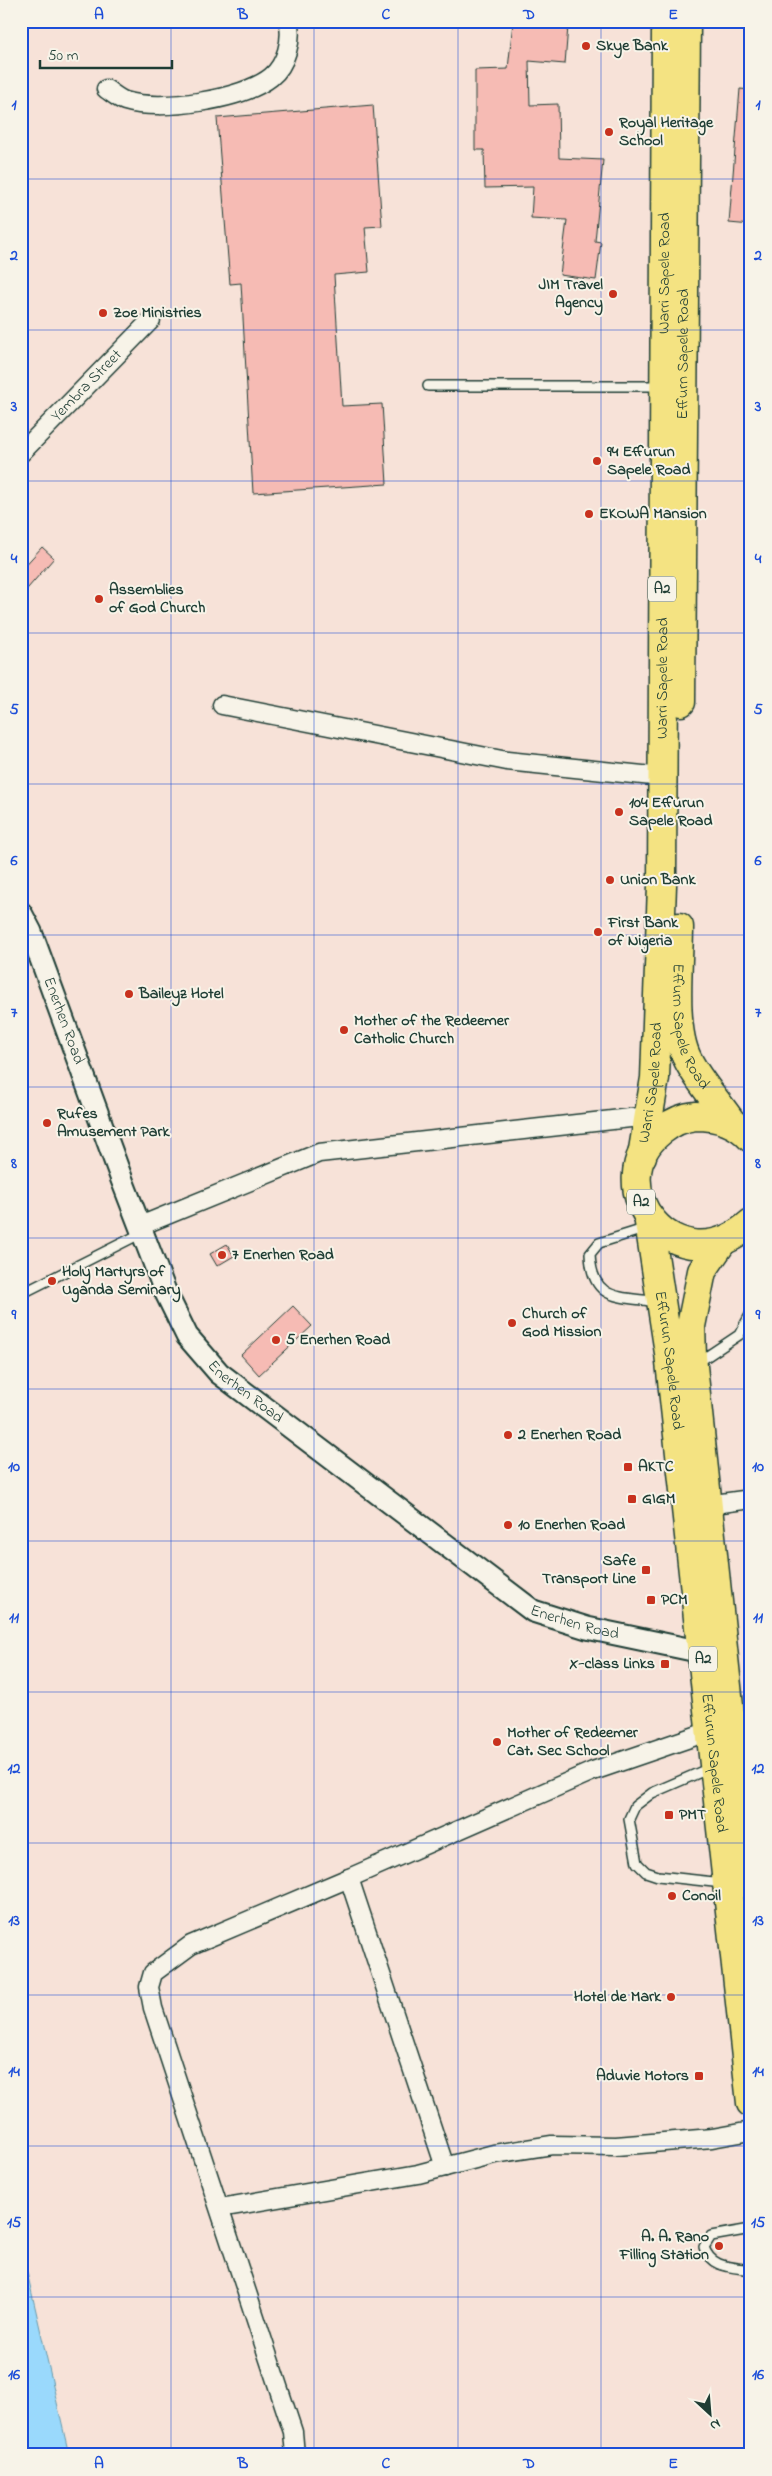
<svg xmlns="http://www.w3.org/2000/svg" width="772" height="2476" font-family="'Indie Flower',sans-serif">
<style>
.water{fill:#9ad9fc;stroke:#699bac}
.building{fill:#f6bbb4;stroke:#1f3d34}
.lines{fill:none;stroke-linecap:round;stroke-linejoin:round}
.service-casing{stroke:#1f3d34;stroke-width:12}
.minor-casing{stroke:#1f3d34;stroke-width:21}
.tertiary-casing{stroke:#1f3d34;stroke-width:25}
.trunk-casing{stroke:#1f3d34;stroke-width:31}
.service{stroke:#f7f3e8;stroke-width:9}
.minor{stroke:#f7f3e8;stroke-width:18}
.tertiary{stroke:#f7f3e8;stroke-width:21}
.trunk{stroke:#f4e382;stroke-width:28}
.grid{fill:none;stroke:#1d4ed8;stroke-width:1;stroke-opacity:0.55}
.poi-dot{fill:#c8321e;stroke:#f7f3e8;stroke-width:2}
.labels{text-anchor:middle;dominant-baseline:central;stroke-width:4;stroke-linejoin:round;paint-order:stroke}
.shield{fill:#f7f3e8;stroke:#60746a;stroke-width:1}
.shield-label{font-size:15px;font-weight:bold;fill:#1f3d34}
.poi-label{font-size:16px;font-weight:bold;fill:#1f3d34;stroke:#f7f3e8;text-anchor:start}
.street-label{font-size:16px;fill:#1f3d34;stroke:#f7f3e8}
.neatline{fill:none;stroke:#1d4ed8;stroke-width:2}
.grid-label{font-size:16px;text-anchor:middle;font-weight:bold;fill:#1d4ed8}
</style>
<rect width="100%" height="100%" fill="#f7e2d8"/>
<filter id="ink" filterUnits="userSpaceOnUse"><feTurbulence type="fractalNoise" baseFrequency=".02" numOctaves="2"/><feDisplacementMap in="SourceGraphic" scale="10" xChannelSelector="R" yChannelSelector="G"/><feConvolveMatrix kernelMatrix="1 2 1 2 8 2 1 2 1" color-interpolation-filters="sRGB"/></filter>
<g filter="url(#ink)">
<polygon class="water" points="21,2262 27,2272 69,2455 21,2455"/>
<g class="building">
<polygon points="513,22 568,26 565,64 529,61 530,105 558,104 559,158 603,160 595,241 601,242 596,280 560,275 567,220 531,218 533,187 485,188 484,150 475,150 475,70 508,69"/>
<polygon points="740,89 751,90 751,225 729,223"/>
<polygon points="373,105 382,226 365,227 369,272 334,275 342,406 382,404 387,484 253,493 241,283 230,284 217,118"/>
<polygon points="42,547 54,558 21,596 21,570"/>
<polygon points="227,1244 234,1256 217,1266 210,1254"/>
<polygon points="293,1306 312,1326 259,1375 241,1355"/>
</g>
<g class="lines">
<defs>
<g id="service">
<polyline points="428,386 661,386"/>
<path d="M647,1228L599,1243L590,1254C592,1302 619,1296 657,1302"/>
<polyline points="21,1294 142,1233"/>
<polyline points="697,1363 739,1335 751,1313"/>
<polyline points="710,1768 652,1793 635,1806 629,1819 637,1863 646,1872 658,1876 723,1883"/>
<path d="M751,2229L711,2236L704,2247C710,2268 732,2267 751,2270"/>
</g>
<g id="minor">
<path d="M106,89C112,93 119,99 125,101C160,112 242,100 271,77C286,65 293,39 288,21"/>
<path id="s1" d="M21,453L151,320"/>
<polyline points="222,705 507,761 662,777"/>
<polyline points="140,1226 319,1153 648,1116"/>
<polyline points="707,1505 751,1499"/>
<polyline points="445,2167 349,1878 593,1771 710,1731"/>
<polyline points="220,2208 418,2174 494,2154 552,2145 616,2146 712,2138 751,2131"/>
<polyline points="295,2455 293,2432 153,2008 149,1987 153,1973 191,1945 349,1878"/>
</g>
<g id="tertiary">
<path id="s2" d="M21,913L31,932L122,1180L165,1291L187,1336L219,1373L533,1611L587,1628L702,1652"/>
</g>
<g id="trunk">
<path id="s3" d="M681,702L686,21"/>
<path id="s4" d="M679,927C679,963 671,1028 688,1060C699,1082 718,1102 732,1123"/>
<path d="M751,1138C736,1121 717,1116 696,1116C683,1117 671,1123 661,1131C595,1184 676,1290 751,1223"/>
<path id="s5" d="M642,1156L655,1078L662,885L666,21"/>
<path id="s6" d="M648,1216L669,1353L751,2103"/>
<polyline points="722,1242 702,1271 691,1326 692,1357 729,1705 751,1886"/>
</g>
</defs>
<use href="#service" class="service-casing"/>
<use href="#minor" class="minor-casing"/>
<use href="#tertiary" class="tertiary-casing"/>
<use href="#trunk" class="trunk-casing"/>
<use href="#service" class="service"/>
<use href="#minor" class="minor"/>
<use href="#tertiary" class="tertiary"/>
<use href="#trunk" class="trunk"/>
</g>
</g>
<path class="grid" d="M171,21V2455M314,21V2455M458,21V2455M601,21V2455M21,179H751M21,330H751M21,481H751M21,633H751M21,784H751M21,935H751M21,1087H751M21,1238H751M21,1389H751M21,1541H751M21,1692H751M21,1843H751M21,1995H751M21,2146H751M21,2297H751"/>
<g class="poi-dot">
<circle cx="586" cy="46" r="5"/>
<circle cx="609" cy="132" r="5"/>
<circle cx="613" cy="294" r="5"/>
<circle cx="103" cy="313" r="5"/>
<circle cx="597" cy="461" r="5"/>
<circle cx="589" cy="514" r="5"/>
<circle cx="99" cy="599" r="5"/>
<circle cx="619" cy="812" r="5"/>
<circle cx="610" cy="880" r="5"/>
<circle cx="598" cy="932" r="5"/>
<circle cx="129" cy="994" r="5"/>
<circle cx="344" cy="1030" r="5"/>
<circle cx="47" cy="1123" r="5"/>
<circle cx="222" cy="1255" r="5"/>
<circle cx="52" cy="1281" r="5"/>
<circle cx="512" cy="1323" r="5"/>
<circle cx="276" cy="1340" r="5"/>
<circle cx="508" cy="1435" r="5"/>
<rect x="623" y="1462" width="10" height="10" rx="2.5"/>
<rect x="627" y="1494" width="10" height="10" rx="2.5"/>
<circle cx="508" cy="1525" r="5"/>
<rect x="641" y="1565" width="10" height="10" rx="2.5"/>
<rect x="646" y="1595" width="10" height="10" rx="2.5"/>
<rect x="660" y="1659" width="10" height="10" rx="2.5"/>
<circle cx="497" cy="1742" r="5"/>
<rect x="664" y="1810" width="10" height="10" rx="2.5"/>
<circle cx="672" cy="1896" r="5"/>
<circle cx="671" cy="1997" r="5"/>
<rect x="694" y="2071" width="10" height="10" rx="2.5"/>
<circle cx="719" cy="2246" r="5"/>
</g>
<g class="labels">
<g class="shield">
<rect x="648" y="576.5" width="28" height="25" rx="4"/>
<rect x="627" y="1189.5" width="28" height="25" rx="4"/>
<rect x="689" y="1646.5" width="28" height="25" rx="4"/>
</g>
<g class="shield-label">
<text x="662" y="589">A2</text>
<text x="641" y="1202">A2</text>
<text x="703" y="1659">A2</text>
</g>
<g class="poi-label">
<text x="596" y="46">Skye Bank</text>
<text x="619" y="123">Royal Heritage<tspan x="619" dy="18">School</tspan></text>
<text x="603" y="285" text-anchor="end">JIM Travel<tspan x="603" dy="18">Agency</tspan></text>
<text x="113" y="313">Zoe Ministries</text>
<text x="607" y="452">94 Effurun<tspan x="607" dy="18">Sapele Road</tspan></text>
<text x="599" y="514">EKOWA Mansion</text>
<text x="109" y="590">Assemblies<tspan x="109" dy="18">of God Church</tspan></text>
<text x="629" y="803">104 Effurun<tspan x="629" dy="18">Sapele Road</tspan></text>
<text x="620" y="880">Union Bank</text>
<text x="608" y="923">First Bank<tspan x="608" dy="18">of Nigeria</tspan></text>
<text x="139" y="994">Baileyz Hotel</text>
<text x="354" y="1021">Mother of the Redeemer<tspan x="354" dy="18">Catholic Church</tspan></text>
<text x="57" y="1114">Rufes<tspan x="57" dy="18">Amusement Park</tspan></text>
<text x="232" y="1255">7 Enerhen Road</text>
<text x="62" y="1272">Holy Martyrs of<tspan x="62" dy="18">Uganda Seminary</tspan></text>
<text x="522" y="1314">Church of<tspan x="522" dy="18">God Mission</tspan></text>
<text x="286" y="1340">5 Enerhen Road</text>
<text x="518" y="1435">2 Enerhen Road</text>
<text x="638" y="1467">AKTC</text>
<text x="642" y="1499">GIGM</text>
<text x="518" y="1525">10 Enerhen Road</text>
<text x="636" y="1561" text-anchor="end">Safe<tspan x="636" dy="18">Transport Line</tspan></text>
<text x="661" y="1600">PCM</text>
<text x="655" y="1664" text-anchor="end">X-class Links</text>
<text x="507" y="1733">Mother of Redeemer<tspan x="507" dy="18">Cat. Sec School</tspan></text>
<text x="679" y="1815">PMT</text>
<text x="682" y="1896">Conoil</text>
<text x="661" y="1997" text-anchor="end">Hotel de Mark</text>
<text x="689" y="2076" text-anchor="end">Aduvie Motors</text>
<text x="709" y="2237" text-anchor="end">A. A. Rano<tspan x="709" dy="18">Filling Station</tspan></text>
</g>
<g class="street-label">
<text stroke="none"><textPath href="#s5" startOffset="884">Warri Sapele Road</textPath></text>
<text stroke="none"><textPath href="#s3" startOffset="348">Effurn Sapele Road</textPath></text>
<text stroke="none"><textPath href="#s1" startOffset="94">Yembra Street</textPath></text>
<text stroke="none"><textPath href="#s5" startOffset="479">Warri Sapele Road</textPath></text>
<text stroke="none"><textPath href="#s2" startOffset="116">Enerhen Road</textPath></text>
<text stroke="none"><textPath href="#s4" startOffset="102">Effurn Sapele Road</textPath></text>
<text stroke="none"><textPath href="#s5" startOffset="74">Warri Sapele Road</textPath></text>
<text stroke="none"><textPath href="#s6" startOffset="146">Effurun Sapele Road</textPath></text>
<text stroke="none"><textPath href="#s2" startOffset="536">Enerhen Road</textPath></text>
<text stroke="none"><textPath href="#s2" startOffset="941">Enerhen Road</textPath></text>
<text stroke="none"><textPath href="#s6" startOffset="551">Effurun Sapele Road</textPath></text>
</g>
</g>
<rect width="772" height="2476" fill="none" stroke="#f7f3e8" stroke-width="55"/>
<g transform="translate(710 2414) rotate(154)" stroke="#f7f3e8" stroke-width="4" paint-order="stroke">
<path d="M0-4L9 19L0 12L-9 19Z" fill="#1f3d34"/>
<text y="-8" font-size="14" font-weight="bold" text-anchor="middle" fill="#1f3d34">N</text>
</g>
<path d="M40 60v8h132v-8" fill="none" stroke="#1f3d34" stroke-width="2.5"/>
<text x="48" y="60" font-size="15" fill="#1f3d34" stroke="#f7f3e8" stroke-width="4" paint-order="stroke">50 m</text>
<rect x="28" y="28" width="716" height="2420" class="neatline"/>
<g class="grid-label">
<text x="99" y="19">A</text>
<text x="243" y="19">B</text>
<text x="386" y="19">C</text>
<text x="529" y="19">D</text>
<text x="673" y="19">E</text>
<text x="14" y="109">1</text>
<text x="758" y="109">1</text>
<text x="14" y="260">2</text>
<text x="758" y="260">2</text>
<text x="14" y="411">3</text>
<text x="758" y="411">3</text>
<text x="14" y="563">4</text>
<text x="758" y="563">4</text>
<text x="14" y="714">5</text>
<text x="758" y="714">5</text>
<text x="14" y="865">6</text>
<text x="758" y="865">6</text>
<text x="14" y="1017">7</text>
<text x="758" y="1017">7</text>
<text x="14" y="1168">8</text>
<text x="758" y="1168">8</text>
<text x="14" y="1319">9</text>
<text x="758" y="1319">9</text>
<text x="14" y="1471">10</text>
<text x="758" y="1471">10</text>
<text x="14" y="1622">11</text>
<text x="758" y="1622">11</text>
<text x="14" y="1773">12</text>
<text x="758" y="1773">12</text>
<text x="14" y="1925">13</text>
<text x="758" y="1925">13</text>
<text x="14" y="2076">14</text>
<text x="758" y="2076">14</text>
<text x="14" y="2227">15</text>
<text x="758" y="2227">15</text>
<text x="14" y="2379">16</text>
<text x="758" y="2379">16</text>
<text x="99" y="2468">A</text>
<text x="243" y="2468">B</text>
<text x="386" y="2468">C</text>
<text x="529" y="2468">D</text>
<text x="673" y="2468">E</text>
</g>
</svg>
